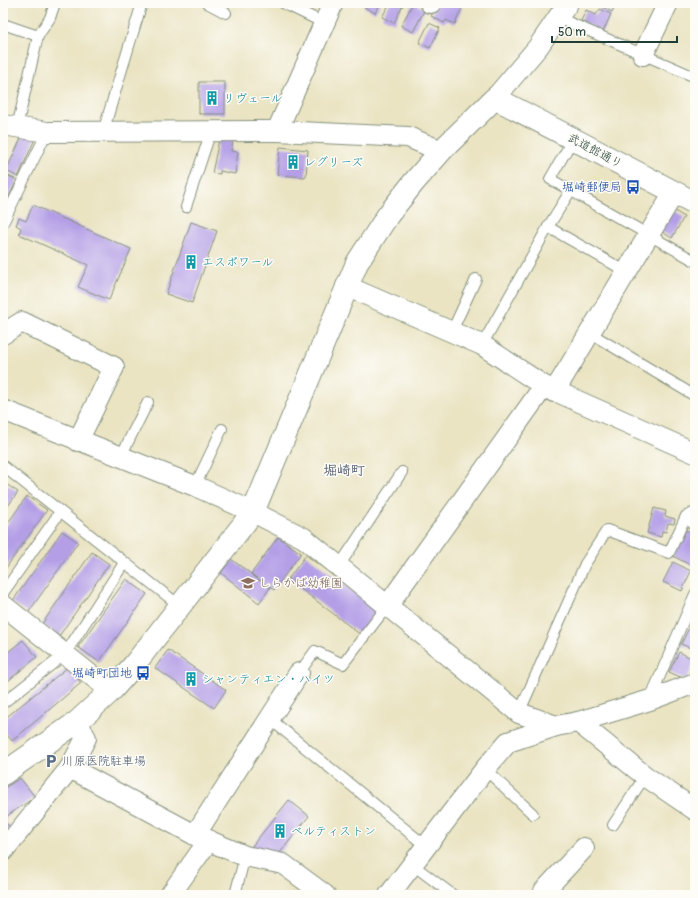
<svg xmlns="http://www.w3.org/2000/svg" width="698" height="898" font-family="Pangolin,'Klee One',sans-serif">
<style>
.building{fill:#b49fe7}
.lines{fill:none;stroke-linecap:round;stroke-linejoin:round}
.service-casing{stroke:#84907c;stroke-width:12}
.minor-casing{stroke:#84907c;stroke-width:22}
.tertiary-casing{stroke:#84907c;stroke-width:24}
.service{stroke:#fff;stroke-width:10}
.minor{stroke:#fff;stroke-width:20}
.tertiary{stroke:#fff;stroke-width:22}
.labels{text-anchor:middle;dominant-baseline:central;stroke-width:3;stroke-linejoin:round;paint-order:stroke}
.culture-label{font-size:12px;fill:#0d838f;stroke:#fdfcf7;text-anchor:start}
.street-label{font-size:12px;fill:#1f3d34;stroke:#fdfcf7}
.transit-label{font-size:12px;fill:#164399;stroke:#fdfcf7;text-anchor:end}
.education-label{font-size:12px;fill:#785e54;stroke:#fdfcf7;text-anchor:start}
.service-label{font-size:12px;fill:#4e5e75;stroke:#fdfcf7;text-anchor:start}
.quarter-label{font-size:14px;font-weight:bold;fill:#535f73;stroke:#fdfcf7}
</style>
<rect width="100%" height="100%" fill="#fdfcf7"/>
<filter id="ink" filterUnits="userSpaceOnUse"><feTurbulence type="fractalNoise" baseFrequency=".025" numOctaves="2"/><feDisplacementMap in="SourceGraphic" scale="8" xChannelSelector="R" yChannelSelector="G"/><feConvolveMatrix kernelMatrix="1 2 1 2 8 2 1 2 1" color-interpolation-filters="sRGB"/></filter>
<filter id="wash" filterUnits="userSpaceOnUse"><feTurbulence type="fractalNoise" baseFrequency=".012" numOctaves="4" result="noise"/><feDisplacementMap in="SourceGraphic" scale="16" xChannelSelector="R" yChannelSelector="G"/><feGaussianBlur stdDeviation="0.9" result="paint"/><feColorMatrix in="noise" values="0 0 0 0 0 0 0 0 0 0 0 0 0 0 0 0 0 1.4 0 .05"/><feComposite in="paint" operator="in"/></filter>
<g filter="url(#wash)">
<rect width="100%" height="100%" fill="#eae4c3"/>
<g id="blocks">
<g class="building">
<polygon points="366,3 381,3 375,13 364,7"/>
<polygon points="390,3 404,3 394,23 382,17"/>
<polygon points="413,3 425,9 413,32 401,26"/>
<polygon points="438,3 451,3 462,8 455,24 446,20 444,23 431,16"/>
<polygon points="602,3 616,3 612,12 600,6"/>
<polygon points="600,9 611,14 603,32 581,21 586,10 596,15"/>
<polygon points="429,23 440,28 430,48 419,43"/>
<rect x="199" y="82" width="26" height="32"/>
<polygon points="23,134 35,139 18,177 6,171"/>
<polygon points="220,135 234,138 231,151 238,152 235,174 220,171 220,174 212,173"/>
<polygon points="280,147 308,150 306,177 277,175"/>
<polygon points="4,174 17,180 4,207 3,206"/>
<polygon points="33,205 131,249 109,300 78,287 88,265 19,234 21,228 16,225 19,218 26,221"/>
<polygon points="672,209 684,217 672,238 659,230"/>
<polygon points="191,222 217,231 192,303 166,294"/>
<polygon points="3,482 18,492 3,513"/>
<polygon points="27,496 47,510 3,572 3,530"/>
<polygon points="654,508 666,511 665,516 675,519 674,524 668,523 666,532 662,531 661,537 647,533"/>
<polygon points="686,530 695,534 695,560 692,566 673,556"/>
<polygon points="62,531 78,542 28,613 12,602"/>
<polygon points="278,537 301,553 274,590 251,574"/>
<polygon points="92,552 109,564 59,636 42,624"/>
<polygon points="306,555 379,611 361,635 288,579"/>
<polygon points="231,559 270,588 259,603 221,573"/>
<polygon points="673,562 691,571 682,591 663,582"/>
<polygon points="126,579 147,594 99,662 78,647"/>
<polygon points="689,628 695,630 695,650 681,644"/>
<polygon points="23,640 37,657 3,685 3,656"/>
<polygon points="168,650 226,690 214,708 155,668"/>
<polygon points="679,652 695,660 687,680 669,672"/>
<polygon points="68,667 81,683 12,741 3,730 3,720"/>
<polygon points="20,778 35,797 7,816 5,822 11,828 6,834 3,831 3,789"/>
<polygon points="289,800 309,816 276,858 265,849 261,854 252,846"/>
</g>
</g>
</g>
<g filter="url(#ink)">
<use href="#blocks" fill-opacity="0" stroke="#84907c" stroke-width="1"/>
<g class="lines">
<defs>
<g id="service">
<polyline points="207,3 226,13"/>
<polyline points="283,3 324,23"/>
<polyline points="559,18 695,77"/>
<polyline points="3,24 38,36"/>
<polyline points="17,127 38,36 50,18 55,3"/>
<polyline points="103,132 142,3"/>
<polyline points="573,139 550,179 695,261"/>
<polyline points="186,207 211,131"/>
<polyline points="3,223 47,132"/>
<polyline points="548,227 627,272"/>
<polyline points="451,333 476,279"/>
<polyline points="590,333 695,396"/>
<polyline points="482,345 548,227 571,190"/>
<polyline points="120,458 148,402"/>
<polyline points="3,466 180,606"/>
<polyline points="195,486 222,429"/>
<polyline points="339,566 402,472"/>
<polyline points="3,593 60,512"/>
<polyline points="299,673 315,651 343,664 388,605"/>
<polyline points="650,699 695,594"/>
<polyline points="3,703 65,654 124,563"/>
<polyline points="519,713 585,564 607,530 669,553 686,516 694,518"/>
<polyline points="270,719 427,847"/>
<polyline points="485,769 533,814"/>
<polyline points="613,825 645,776"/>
<polyline points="413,865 453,895"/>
<polyline points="235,895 245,856"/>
</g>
<g id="minor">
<polyline points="430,3 431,3"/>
<polyline points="643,55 668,3"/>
<polyline points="495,98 538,47 568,3"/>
<polyline points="3,125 47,132 277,131 408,137 441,151"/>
<polyline points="277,131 333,3"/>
<polyline points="346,286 482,345 544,386"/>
<polyline points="3,334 22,322 114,367 78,441"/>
<polyline points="554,392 674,193"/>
<polyline points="3,410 195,486 253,512 304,538 519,713 556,726"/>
<polyline points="694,518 695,519"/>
<polyline points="3,605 111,691"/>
<polyline points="388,605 544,386 695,453"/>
<polyline points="578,722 645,776 695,810"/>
<polyline points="70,768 195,835 245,856 283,864 325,895"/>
<polyline points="195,835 299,673"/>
<polyline points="3,851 70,768 86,738 77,722"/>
<polyline points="170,895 209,840"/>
<polyline points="389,895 485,769 508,742 556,726 578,722 650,700 695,683"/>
<polyline points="549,895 544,891 584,848"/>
</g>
<polyline id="tertiary" points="3,774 77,722 111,691 134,665 253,512 357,263 388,215 414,182 441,151 495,98 695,203"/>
</defs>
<use href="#service" class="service-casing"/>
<use href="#minor" class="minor-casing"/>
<use href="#tertiary" class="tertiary-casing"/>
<use href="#service" class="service"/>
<use href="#minor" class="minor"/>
<use href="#tertiary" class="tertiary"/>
</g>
</g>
<defs>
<symbol id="building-bare" viewBox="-9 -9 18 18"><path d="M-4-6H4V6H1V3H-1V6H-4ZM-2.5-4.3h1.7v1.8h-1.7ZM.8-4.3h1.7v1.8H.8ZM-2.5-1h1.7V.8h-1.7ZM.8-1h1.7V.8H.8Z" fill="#0f9aa8" stroke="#fdfcf7" stroke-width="2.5" paint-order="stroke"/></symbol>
<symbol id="bus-bare" viewBox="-9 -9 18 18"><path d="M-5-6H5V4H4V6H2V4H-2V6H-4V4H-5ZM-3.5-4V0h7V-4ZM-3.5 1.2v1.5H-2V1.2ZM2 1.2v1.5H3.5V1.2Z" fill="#1a4fb4" stroke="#fdfcf7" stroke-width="2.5" paint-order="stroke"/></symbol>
<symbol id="school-bare" viewBox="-9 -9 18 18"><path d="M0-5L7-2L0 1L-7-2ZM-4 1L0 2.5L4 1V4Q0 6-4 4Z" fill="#8d6e63" stroke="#fdfcf7" stroke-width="2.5" paint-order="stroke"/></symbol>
<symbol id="parking-bare" viewBox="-9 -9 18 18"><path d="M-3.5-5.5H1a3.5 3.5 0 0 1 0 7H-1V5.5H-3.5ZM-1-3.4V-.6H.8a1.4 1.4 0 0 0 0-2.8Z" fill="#5c6f8a" stroke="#fdfcf7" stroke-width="2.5" paint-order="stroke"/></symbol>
</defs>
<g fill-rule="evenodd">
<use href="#building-bare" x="202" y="88" width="20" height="20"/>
<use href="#building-bare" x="283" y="152" width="20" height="20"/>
<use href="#bus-bare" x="623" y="177" width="20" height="20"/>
<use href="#building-bare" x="181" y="252" width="20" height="20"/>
<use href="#school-bare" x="238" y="573" width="20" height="20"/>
<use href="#bus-bare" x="133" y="663" width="20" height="20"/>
<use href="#building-bare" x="181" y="669" width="20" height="20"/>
<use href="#parking-bare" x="41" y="751" width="20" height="20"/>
<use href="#building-bare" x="270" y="821" width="20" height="20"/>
</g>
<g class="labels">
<g class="culture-label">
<text x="223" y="98">リヴェール</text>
<text x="304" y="162">レグリーズ</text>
<text x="202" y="262">エスポワール</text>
<text x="202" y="679">シャンティエン・ハイツ</text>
<text x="291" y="831">ベルティストン</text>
</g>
<g class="street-label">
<text transform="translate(595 151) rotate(28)">武道館通り</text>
</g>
<g class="transit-label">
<text x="622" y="187">堀崎郵便局</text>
<text x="132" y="673">堀崎町団地</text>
</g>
<g class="education-label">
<text x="259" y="583">しらかば幼稚園</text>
</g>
<g class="service-label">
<text x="62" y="761">川原医院駐車場</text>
</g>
<g class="quarter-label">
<text x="344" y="470">堀崎町</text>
</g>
</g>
<rect width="698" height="898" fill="none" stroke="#fdfcf7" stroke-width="16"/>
<path d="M552 36v6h125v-6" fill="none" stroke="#1f3d34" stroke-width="2"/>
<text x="558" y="36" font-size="12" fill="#1f3d34" stroke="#fdfcf7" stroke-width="3" paint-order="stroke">50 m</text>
</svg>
